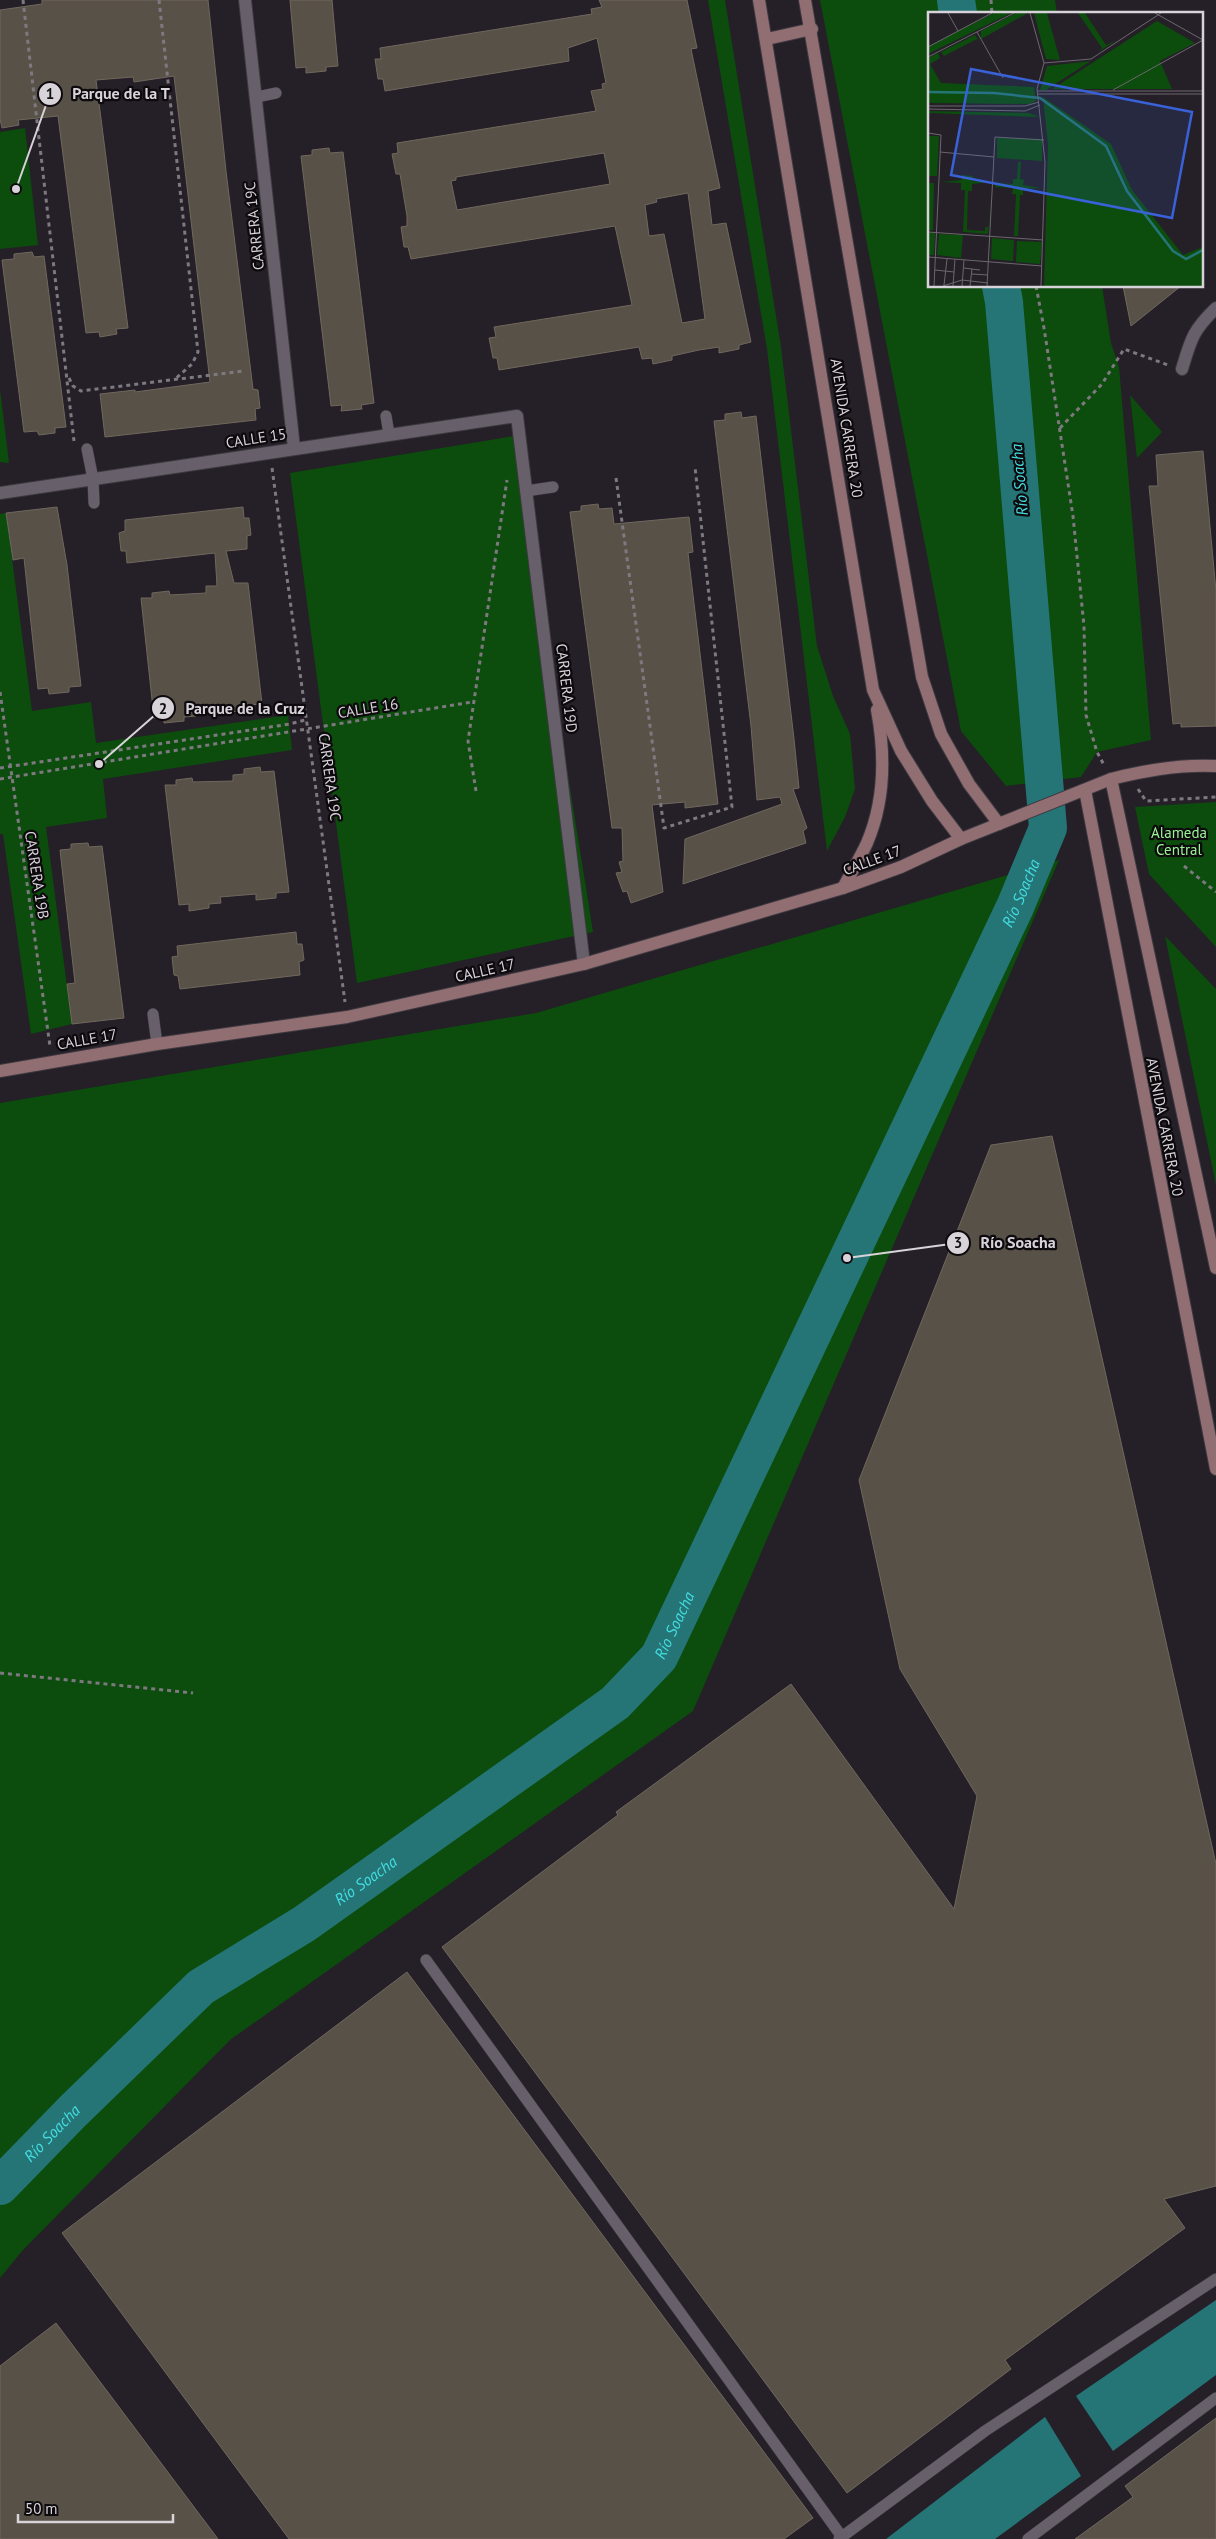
<svg xmlns="http://www.w3.org/2000/svg" width="1216" height="2539" font-family="'PT Sans',sans-serif">
<style>
.green{fill:#0c4d0d}
.water{fill:#257577}
.lines{fill:none;stroke-linecap:round;stroke-linejoin:round}
.river{stroke:#257577;stroke-width:38}
.building{fill:#585147;stroke:#70685e;fill-rule:evenodd}
.lane-casing{stroke:#3e3940;stroke-width:12}
.street-casing{stroke:#3e3940;stroke-width:14}
.secondary-casing{stroke:#3e3940;stroke-width:14}
.path{stroke:#7e7980;stroke-width:3;stroke-dasharray:4 4;stroke-linecap:butt}
.lane{stroke:#67606a;stroke-width:11}
.street{stroke:#67606a;stroke-width:12}
.secondary{stroke:#906e72;stroke-width:12}
.labels{text-anchor:middle;dominant-baseline:central;stroke-width:4.5;stroke-linejoin:round;paint-order:stroke}
.street-label{font-size:15px;fill:#d7d3d9;stroke:#0d0a0e}
.park-label{font-size:15px;fill:#99f494;stroke:#0d0a0e}
.water-label{font-size:16px;font-style:italic;fill:#43dde1;stroke:#0d0a0e}
.inset-river{fill:none;stroke:#257577;stroke-width:2.5}
.inset-road{fill:none;stroke:#6c676e;stroke-width:1}
.view{fill:#3962d8;fill-opacity:0.15;stroke:#3962d8;stroke-width:2.5}
.inset-edge{fill:none;stroke:#d7d3d9;stroke-width:2.5}
.leader{fill:none;stroke:#d7d3d9;stroke-width:2}
.callout-dot{fill:#d7d3d9;stroke:#0d0a0e;stroke-width:2}
.mark-label{font-size:15px;text-anchor:middle;font-weight:bold;fill:#111}
.callout-label{font-size:16px;text-anchor:middle;font-weight:bold;fill:#d7d3d9;stroke:#0d0a0e;stroke-width:4.5;stroke-linejoin:round;paint-order:stroke}
</style>
<rect width="100%" height="100%" fill="#251f27"/>
<g class="green">
<polygon points="708,0 725,0 781,347 817,646 833,696 850,734 855,789 845,817 827,851 767,349"/>
<polygon points="820,0 1055,0 1057,14 930,14 930,286 1102,286 1111,343 1119,367 1151,740 1097,752 1081,777 1006,786 961,731"/>
<polygon points="25,128 38,245 0,249 0,132"/>
<polygon points="0,389 9,463 0,462"/>
<polygon points="1130,395 1162,432 1137,458"/>
<polygon points="514,436 593,932 357,983 290,473"/>
<polygon points="6,513 32,711 91,702 96,743 288,715 292,750 103,779 107,818 46,827 72,1024 31,1034 3,834 0,834 0,514"/>
<polygon points="1216,802 1216,947 1149,874 1135,807"/>
<polygon points="1059,860 693,1711 230,2040 22,2251 0,2278 0,1103 536,1013"/>
<polygon points="1165,936 1216,989 1216,1185"/>
</g>
<g class="water">
<polygon points="1216,2300 1216,2375 1113,2451 1076,2396"/>
<polygon points="1045,2417 1081,2476 995,2539 886,2539"/>
</g>
<g class="lines">
<g class="river">
<polyline points="956,0 958,14"/>
<path id="s1" d="M0,2186L73,2111L201,1987L304,1924L615,1703L659,1657L1015,907L1048,828L1004,302L1001,286"/>
</g>
</g>
<g class="building">
<polygon points="42,0 208,0 226,171 253,389 258,390 260,408 255,409 256,420 105,437 100,394 135,390 135,392 210,382 174,76 134,82 133,77 96,80 128,328 116,329 117,334 100,337 99,332 86,333 58,116 18,120 19,125 2,128 0,119 0,10 42,4"/>
<polygon points="290,0 332,0 338,66 326,67 326,71 306,73 306,67 296,68"/>
<path d="M599,0H687L697,48L691,49L720,188L708,191L712,225L726,223L751,342L739,345V349L719,353V347L699,350L672,356V360L653,364L652,358L642,359L639,347L499,370L497,358H493L489,338L496,337L494,327L632,305L615,226L411,259L408,247H404L401,227L407,226V216L400,174H396L392,154L398,153L397,143L596,111L591,91L603,89L602,84L606,83L597,38L568,48L569,61L385,91L383,79H378L375,59H381L380,48L592,14L591,9L602,7ZM604,153L610,184L457,210L451,181L456,180V177ZM688,193L705,319L682,323L664,234L649,236L645,205L657,202L656,199Z"/>
<polygon points="329,148 330,153 343,152 374,403 361,405 362,409 341,411 342,405 331,406 301,156 312,155 312,150"/>
<polygon points="32,252 34,257 44,256 66,427 55,428 55,433 39,435 37,431 24,432 2,260 14,259 14,254"/>
<polygon points="1123,286 1181,286 1131,326"/>
<polygon points="741,412 742,418 756,416 794,739 799,788 793,789 807,828 803,831 806,843 683,884 685,839 782,804 780,797 757,800 751,726 714,421 725,420 725,414"/>
<polygon points="1203,451 1216,591 1216,726 1181,727 1181,723 1173,724 1149,486 1158,486 1156,455"/>
<polygon points="598,504 599,509 612,508 614,524 689,517 693,552 688,553 718,804 685,808 685,802 652,805 663,892 631,903 627,891 623,892 616,873 622,872 619,862 623,861 622,828 612,828 570,512 581,511 581,506"/>
<polygon points="57,507 67,565 81,686 69,687 69,692 49,694 48,688 38,689 24,558 13,560 6,513"/>
<polygon points="243,507 244,518 249,518 251,535 247,536 247,549 226,551 234,583 248,583 262,704 249,705 250,710 229,712 229,706 195,709 196,716 184,717 184,721 164,723 164,717 154,718 141,598 152,598 152,593 169,591 170,595 206,593 206,586 217,586 215,553 127,563 126,551 121,551 119,533 125,531 125,520"/>
<polygon points="260,767 261,772 274,771 289,892 276,893 276,898 256,900 256,894 220,897 221,903 209,904 209,908 189,911 189,904 179,905 165,785 176,785 176,780 192,778 193,782 233,781 233,775 244,774 244,769"/>
<polygon points="88,843 89,847 102,846 124,1018 72,1024 67,984 75,983 60,850 71,849 71,844"/>
<polygon points="296,932 297,944 302,944 304,960 299,962 300,975 180,989 178,976 174,975 172,957 178,956 177,946"/>
<polygon points="1052,1136 1216,1864 1216,2186 1164,2199 1185,2228 1005,2360 1011,2369 847,2493 442,1947 618,1815 616,1812 791,1684 954,1909 977,1796 900,1669 859,1480 991,1145"/>
<polygon points="407,1972 813,2518 784,2539 289,2539 62,2233"/>
<polygon points="56,2323 218,2539 0,2539 0,2366"/>
<polygon points="1216,2418 1216,2539 1075,2539 1133,2497 1125,2486"/>
</g>
<g class="lines">
<defs>
<g id="lane">
<polyline points="257,97 276,93"/>
<polyline points="386,416 389,434"/>
<polyline points="87,449 93,479 94,503"/>
<polyline points="526,491 553,487"/>
<polyline points="153,1014 157,1044"/>
<polyline points="426,1960 842,2537"/>
<polyline points="839,2539 985,2431 1216,2279"/>
<polyline points="1028,2539 1216,2398"/>
</g>
<g id="street">
<polyline points="245,0 294,448"/>
<path d="M1182,369C1191,339 1193,330 1216,308"/>
<polyline points="0,493 517,416 584,964"/>
</g>
<g id="secondary">
<polyline points="759,0 873,690 901,751 932,801 961,839"/>
<polyline points="805,0 922,677 941,734 969,784 999,824"/>
<polyline points="767,39 812,29"/>
<polyline points="1111,779 1216,1268"/>
<polyline points="1085,790 1216,1469"/>
<path d="M843,888C851,873 860,858 867,843C885,801 885,753 877,710"/>
<path d="M0,1071L157,1044L347,1017L584,964L843,888L901,867L961,839L1111,779C1146,770 1180,764 1216,766"/>
</g>
</defs>
<use href="#lane" class="lane-casing"/>
<use href="#street" class="street-casing"/>
<use href="#secondary" class="secondary-casing"/>
<g class="path">
<polyline points="23,0 74,441"/>
<polyline points="159,0 198,352 192,364 174,380"/>
<polyline points="991,0 992,14"/>
<polyline points="1036,286 1044,328 1073,516 1084,626 1086,715 1097,752 1104,765"/>
<polyline points="69,378 73,386 81,391 244,371"/>
<polyline points="1060,428 1102,384 1124,349 1168,365"/>
<polyline points="272,468 345,1002"/>
<polyline points="616,478 664,828 732,807 695,467"/>
<polyline points="0,692 50,1046"/>
<polyline points="0,768 290,724 305,720"/>
<polyline points="0,779 472,702"/>
<polyline points="1138,789 1146,801 1216,797"/>
<polyline points="476,791 468,741 507,480"/>
<polyline points="1184,866 1216,892"/>
<polyline points="0,1673 193,1693"/>
</g>
<use href="#lane" class="lane"/>
<use href="#street" class="street"/>
<use href="#secondary" class="secondary"/>
</g>
<g class="labels">
<g class="street-label">
<text transform="translate(254 226) rotate(-96)">CARRERA 19C</text>
<text transform="translate(847 428) rotate(81)">AVENIDA CARRERA 20</text>
<text transform="translate(256 438) rotate(-9)">CALLE 15</text>
<text transform="translate(567 688) rotate(83)">CARRERA 19D</text>
<text transform="translate(368 708) rotate(-9)">CALLE 16</text>
<text transform="translate(330 777) rotate(82)">CARRERA 19C</text>
<text transform="translate(872 860) rotate(-20)">CALLE 17</text>
<text transform="translate(37 875) rotate(81)">CARRERA 19B</text>
<text transform="translate(485 970) rotate(-13)">CALLE 17</text>
<text transform="translate(87 1039) rotate(-10)">CALLE 17</text>
<text transform="translate(1165 1127) rotate(79)">AVENIDA CARRERA 20</text>
</g>
<g class="park-label">
<text x="1179" y="832">Alameda<tspan x="1179" dy="17">Central</tspan></text>
</g>
<g class="water-label">
<text transform="translate(1019 480) rotate(-95)">Río Soacha</text>
<text stroke="none"><textPath href="#s1" startOffset="1694">Río Soacha</textPath></text>
<text stroke="none"><textPath href="#s1" startOffset="884">Río Soacha</textPath></text>
<text stroke="none"><textPath href="#s1" startOffset="479">Río Soacha</textPath></text>
<text stroke="none"><textPath href="#s1" startOffset="74">Río Soacha</textPath></text>
</g>
</g>
<g transform="translate(928 12)">
<rect width="275" height="275" fill="#251f27"/>
<path d="M66,1H83L0,42L1,34ZM88,1H100L53,27V19ZM106,1H119L132,48L118,47ZM150,1H157L178,33L189,28L170,40L174,36ZM229,9L267,31L232,49L244,77H124ZM47,23L53,31L49,27L16,44L13,40ZM10,41L12,46L2,52L13,71L106,75L108,89L102,92L0,91V46ZM163,49L118,78H112L119,54ZM115,85L183,132L204,178L255,243L275,235V274H116L120,133ZM0,99L101,101L111,105L0,101ZM0,124H11L9,164H0ZM69,126L114,127V149L69,146ZM90,150H93L92,167L96,168L95,173L113,176L95,177V183H92L90,224H86L88,182H84L85,176L67,175V171L85,172V167H89ZM34,163L45,164L44,169L63,170L44,172V179H40L39,218L57,219V215H61L63,181L60,222L35,220L37,178H33V171L13,170L34,168ZM0,171H6L5,218H0ZM0,221H7L6,243H0ZM11,222L35,223L33,246L9,243ZM64,226L86,228L85,249L63,247ZM89,229L114,230L112,252L88,250Z" fill="#0c4d0d"/>
<path class="inset-river" d="M0,80L66,81L112,86L178,134L199,179L245,239L258,247L275,238"/>
<path class="inset-road" d="M20,1L30,19M102,1L116,51L109,77L117,150L113,274M227,1L275,28M49,20L75,66M0,35L64,1M0,45L86,1M116,51L163,47L233,1M185,78L275,28M109,79H275M110,82H275M0,94H97L111,90M0,97L97,99L112,93M0,121L13,123L6,274M12,140L66,145M0,220L115,228M0,245L114,254M36,256L52,258M7,258L26,260M44,262L60,263M16,273L19,247M15,274L34,268L60,271M25,274L27,247M34,274L36,248M42,274L44,257M59,274L67,125L116,128"/>
<path class="view" d="M43,57L264,100L244,206L23,163Z"/>
<rect width="275" height="275" class="inset-edge"/>
</g>
<path class="leader" d="M16 189L50 94M99 764L163 708M847 1258L958 1243"/>
<g class="callout-dot">
<circle cx="16" cy="189" r="5"/>
<circle cx="99" cy="764" r="5"/>
<circle cx="847" cy="1258" r="5"/>
<circle cx="50" cy="94" r="12"/>
<circle cx="163" cy="708" r="12"/>
<circle cx="958" cy="1243" r="12"/>
</g>
<g class="mark-label">
<text x="50" y="99">1</text>
<text x="163" y="714">2</text>
<text x="958" y="1248">3</text>
</g>
<g class="callout-label">
<text x="121" y="99">Parque de la T</text>
<text x="245" y="714">Parque de la Cruz</text>
<text x="1018" y="1248">Río Soacha</text>
</g>
<path d="M18 2514v8h155v-8" fill="none" stroke="#d7d3d9" stroke-width="2.5"/>
<text x="25" y="2514" font-size="15" fill="#d7d3d9" stroke="#0d0a0e" stroke-width="4" paint-order="stroke">50 m</text>
</svg>
